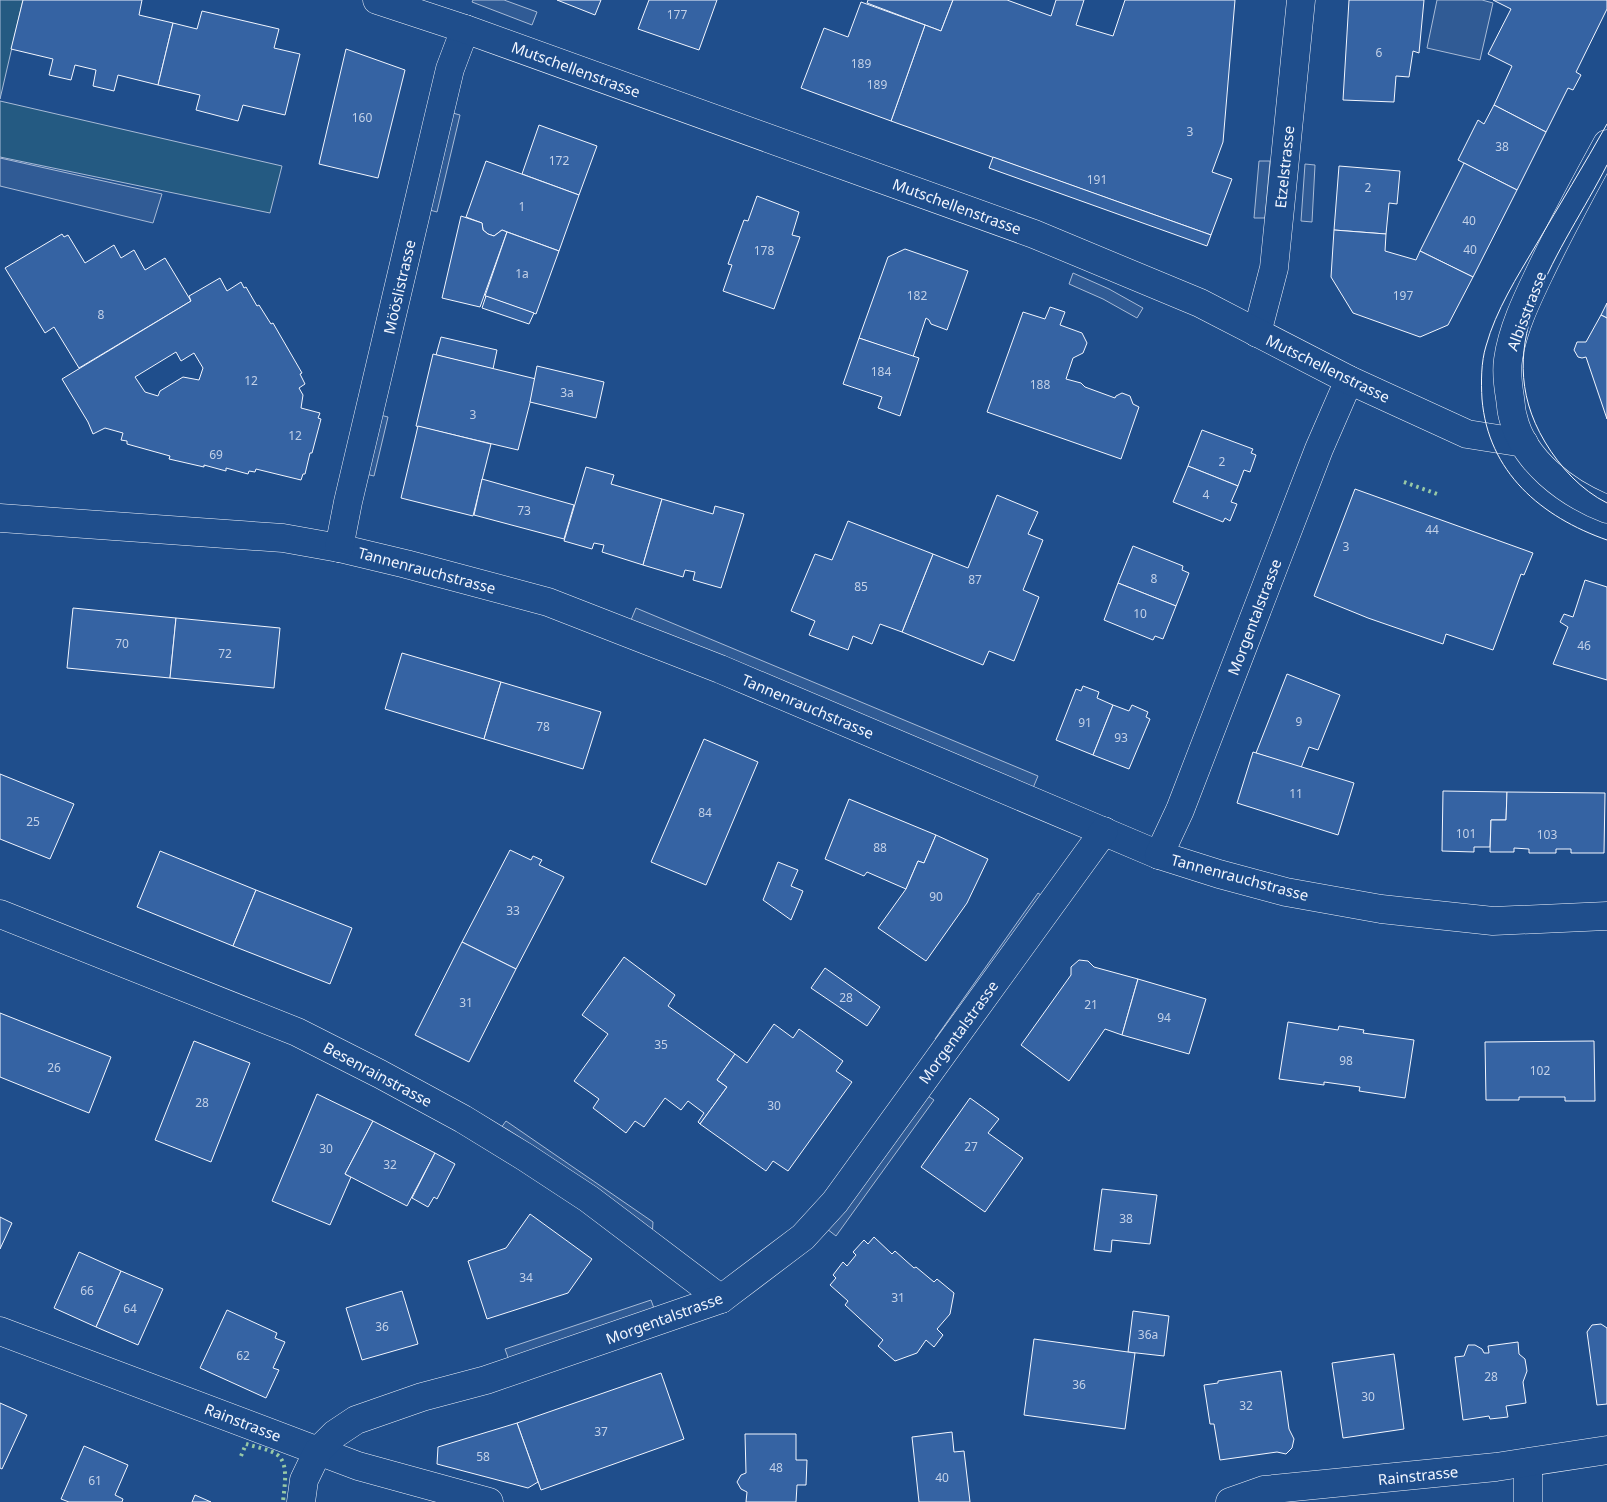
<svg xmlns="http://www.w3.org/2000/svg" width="1607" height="1502" font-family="'Noto Sans',sans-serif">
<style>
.green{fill:#245a82;stroke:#a8bbd7}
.parking{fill:#305b95;stroke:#a8bbd7}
.building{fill:#3563a3;stroke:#f2f6ff;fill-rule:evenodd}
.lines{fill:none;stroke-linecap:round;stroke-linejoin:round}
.street-casing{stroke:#f2f6ff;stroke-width:29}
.secondary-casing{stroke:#f2f6ff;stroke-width:29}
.street{stroke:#1f4e8c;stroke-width:28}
.secondary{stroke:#1f4e8c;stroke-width:28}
.tram{stroke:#f2f6ff;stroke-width:1}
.hedge{stroke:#97c8a6;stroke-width:4;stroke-dasharray:2.5 4;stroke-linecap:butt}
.labels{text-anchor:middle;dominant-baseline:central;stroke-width:4;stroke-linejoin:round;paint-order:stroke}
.number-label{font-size:12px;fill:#c3d1e8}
.street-label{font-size:15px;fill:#f2f6ff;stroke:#1f4e8c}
</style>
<rect width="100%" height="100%" fill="#1f4e8c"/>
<g class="green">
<polygon points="0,0 23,0 0,99"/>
<polygon points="0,101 282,166 270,213 0,157"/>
</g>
<g class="parking">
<polygon points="473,0 504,0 537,12 532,25 472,2"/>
<polygon points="1437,0 1482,0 1493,3 1480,60 1427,48"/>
<polygon points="449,112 460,115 437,212 426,209"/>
<polygon points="0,158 162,194 153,223 0,186"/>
<polygon points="1259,161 1270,161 1265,218 1254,218"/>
<polygon points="1305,164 1315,165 1312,222 1301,221"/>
<polygon points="1073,273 1109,289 1143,308 1137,318 1103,299 1069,284"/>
<polygon points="376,414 388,417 374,476 361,473"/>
<polygon points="636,608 1038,776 1033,788 631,620"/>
<polygon points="1038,893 1048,900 945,1045 935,1039"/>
<polygon points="925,1094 934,1100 836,1236 827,1229"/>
<polygon points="506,1121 653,1222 652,1237 498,1132"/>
<polygon points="651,1300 655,1311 509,1360 505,1349"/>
</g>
<g class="building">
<polygon points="23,0 142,0 139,15 173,23 158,85 118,75 114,91 93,86 96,70 75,65 71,80 49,75 53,59 11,49"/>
<polygon points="557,0 601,0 595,15"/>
<polygon points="649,0 717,0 699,50 638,29"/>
<polygon points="868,0 953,0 941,31 867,3"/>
<polygon points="953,0 1007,0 1051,16 1056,0 1084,0 1076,25 1113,36 1125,0 1235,0 1223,142 1212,172 1232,179 1211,235 891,121 925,25 941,31"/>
<polygon points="1349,0 1424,0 1419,53 1413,51 1409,77 1396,76 1394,102 1343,100"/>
<polygon points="1493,0 1607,0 1607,9 1576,72 1581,75 1573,90 1568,88 1546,132 1494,105 1512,66 1488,54 1511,9"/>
<polygon points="861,2 925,25 891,121 801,88 824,28 848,37"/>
<polygon points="202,11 279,29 274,48 300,54 285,115 243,105 238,121 196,110 200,95 158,85 173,23 197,29"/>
<polygon points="346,49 405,70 378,178 319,164"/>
<polygon points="1494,105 1546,132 1517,190 1458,160 1478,120 1484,124"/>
<polygon points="539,125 597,146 579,195 522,174"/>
<polygon points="993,157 1211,235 1207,246 989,168"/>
<polygon points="486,161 579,195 559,251 502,230 494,236 488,234 483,230 482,223 466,217"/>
<polygon points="1464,163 1517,190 1473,277 1420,251"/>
<polygon points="1339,166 1400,171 1397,204 1389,203 1386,234 1334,230"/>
<polygon points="757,196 799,212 792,235 800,237 774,309 723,291 732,265 728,264 744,220 748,221"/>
<polygon points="461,216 482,223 483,230 488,234 494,236 502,230 507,232 480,307 442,298"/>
<polygon points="1334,230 1386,234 1385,251 1416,260 1420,251 1473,277 1448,325 1420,337 1353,313 1331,277"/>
<polygon points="507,232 559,251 536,314 485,296"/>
<polygon points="62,234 64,237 68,235 85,263 114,245 121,258 134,250 145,270 165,258 191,301 79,368 54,327 45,333 5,268"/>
<polygon points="905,249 968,271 947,330 931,324 929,320 926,318 913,357 859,338 888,257"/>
<path d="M220,278L227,291L241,282L244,288L246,287L257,306L259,305L271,324L273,323L302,373L300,374L305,384L299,388L303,395L301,408L320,413L318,418L321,419L312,453H310L305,474H303L301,480L256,469L255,472L249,471L248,474L226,468V471L204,465V467L169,459L170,456L127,444V441L121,440L123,433L105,428L93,434L88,422L62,379L191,301L189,296ZM176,352L181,361L194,353L203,368L199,380L183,377L160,391L158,396L145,392L135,377Z"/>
<polygon points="486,296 534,313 529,324 482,308"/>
<polygon points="1607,303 1607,318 1601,315"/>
<polygon points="1050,307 1065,312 1060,325 1082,333 1087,343 1083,353 1073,358 1066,379 1081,383 1085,387 1115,398 1116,396 1122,393 1130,396 1133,404 1139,407 1121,459 987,412 1023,312 1045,319"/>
<polygon points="1601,315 1607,318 1607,419 1586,357 1582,358 1578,357 1574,350 1577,342 1586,342"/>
<polygon points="441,337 497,350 493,369 436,355"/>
<polygon points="859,338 919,358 900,416 878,408 882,397 843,384"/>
<polygon points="433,354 536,379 518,450 416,426"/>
<polygon points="537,366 604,382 596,418 530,402"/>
<polygon points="418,426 491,444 473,516 401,498"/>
<polygon points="1202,430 1253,449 1251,453 1256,455 1250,472 1244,470 1238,486 1188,466"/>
<polygon points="1188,466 1238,486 1231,502 1237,504 1230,521 1225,518 1223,522 1173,502"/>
<polygon points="586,467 614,475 611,484 662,499 643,565 602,552 604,545 594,543 592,549 564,541"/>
<polygon points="482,479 574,505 564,539 474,515"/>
<polygon points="1355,489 1533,553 1524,575 1521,574 1493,650 1446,634 1443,644 1368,618 1314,596"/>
<polygon points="997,495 1038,512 1028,534 1043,540 1023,590 1039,597 1014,661 989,651 983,665 902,632 933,554 968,568"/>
<polygon points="662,499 713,514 715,506 744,514 721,588 693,580 695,572 685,570 683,577 643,565"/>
<polygon points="848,521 933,554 902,632 880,624 872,644 853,636 848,650 809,635 815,621 791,611 815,554 832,560"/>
<polygon points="1133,546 1183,566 1182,570 1189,573 1176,606 1118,583"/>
<polygon points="1585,580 1607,587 1607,680 1553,664 1568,627 1560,622 1564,614 1573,617"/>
<polygon points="1118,583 1176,606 1163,639 1155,636 1153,640 1104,620"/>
<polygon points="73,608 176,618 170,678 67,668"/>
<polygon points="176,618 280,628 274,688 170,678"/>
<polygon points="402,653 501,682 484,739 385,709"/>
<polygon points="1287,674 1340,695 1318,750 1309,747 1301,768 1256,753"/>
<polygon points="501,682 601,712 583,769 484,739"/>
<polygon points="1083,686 1099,692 1097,698 1113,705 1093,755 1056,740 1076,689 1081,691"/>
<polygon points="1113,705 1129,711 1132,705 1148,712 1146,717 1150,719 1129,769 1093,755"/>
<polygon points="704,739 758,762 706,885 651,862"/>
<polygon points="1253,752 1354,783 1338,835 1237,803"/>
<polygon points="0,774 74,804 50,859 0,839"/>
<polygon points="1443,791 1507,792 1506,820 1491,820 1490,847 1474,847 1474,852 1442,851"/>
<polygon points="1507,792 1605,793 1604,853 1571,853 1571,849 1556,849 1556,853 1529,853 1529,849 1514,848 1514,852 1490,852 1491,820 1506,820"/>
<polygon points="849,799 936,835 924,863 918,861 906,889 867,872 864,876 825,859"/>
<polygon points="936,835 988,859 967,903 926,961 878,928 906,889 918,861 924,863"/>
<polygon points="510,850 531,860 533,856 542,860 539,865 564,877 516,969 462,942"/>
<polygon points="160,851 256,890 233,946 137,907"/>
<polygon points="778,862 798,870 791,886 803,891 791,920 763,900"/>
<polygon points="256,890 352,928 330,984 233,946"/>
<polygon points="462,942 516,969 469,1062 415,1035"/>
<polygon points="624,957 675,995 668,1006 735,1054 717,1080 727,1087 700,1124 698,1122 704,1113 688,1101 681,1110 665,1098 644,1127 635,1121 626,1133 593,1108 599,1099 574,1081 608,1034 582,1015"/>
<polygon points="1079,960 1088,961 1094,967 1138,979 1122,1035 1105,1029 1069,1081 1021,1045 1071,975 1071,967"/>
<polygon points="825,968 880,1007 867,1026 811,988"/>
<polygon points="1138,979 1206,999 1189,1054 1122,1035"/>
<polygon points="0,1013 111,1057 89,1113 0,1077"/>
<polygon points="1288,1022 1338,1030 1339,1026 1364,1030 1363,1033 1414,1040 1405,1098 1359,1091 1360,1087 1324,1082 1324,1085 1279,1079"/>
<polygon points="774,1024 793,1038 799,1029 843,1061 836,1071 852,1082 788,1171 773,1161 766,1171 700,1124 727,1087 717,1080 735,1054 747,1063"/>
<polygon points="194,1041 250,1063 211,1162 155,1140"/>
<polygon points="1594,1041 1595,1101 1565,1101 1565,1097 1519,1097 1519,1100 1486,1100 1485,1042"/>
<polygon points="317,1094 373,1121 345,1174 351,1177 330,1225 272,1201"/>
<polygon points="970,1098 999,1119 988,1133 1023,1158 985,1212 921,1167"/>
<polygon points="373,1121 435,1153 407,1206 345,1174"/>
<polygon points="435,1153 455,1164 437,1199 434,1197 428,1207 412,1198"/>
<polygon points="1102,1189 1157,1195 1150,1244 1112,1240 1111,1252 1094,1250"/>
<polygon points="530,1214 592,1259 568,1293 487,1319 468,1261 506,1248"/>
<polygon points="0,1217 12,1223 0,1249"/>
<polygon points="874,1237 892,1254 895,1251 914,1268 916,1267 934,1282 937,1279 954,1293 950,1314 937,1329 943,1335 934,1347 926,1340 917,1353 895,1361 878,1346 883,1340 845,1305 848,1301 830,1285 836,1278 833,1275 843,1262 847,1266 856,1255 853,1252 864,1240 868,1244"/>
<polygon points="79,1252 121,1271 96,1327 54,1308"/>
<polygon points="121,1271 163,1289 138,1345 96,1327"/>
<polygon points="402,1291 418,1344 362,1360 346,1308"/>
<polygon points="227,1310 277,1333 275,1338 285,1342 273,1368 279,1370 266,1398 200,1368"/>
<polygon points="1133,1311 1169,1316 1164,1356 1128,1352"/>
<polygon points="1601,1324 1607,1328 1607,1404 1597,1405 1587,1332 1592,1325"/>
<polygon points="1034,1339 1135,1353 1125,1429 1024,1415"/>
<polygon points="1518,1342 1519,1354 1525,1359 1527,1371 1523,1382 1526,1403 1506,1406 1508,1417 1490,1419 1489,1416 1463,1420 1455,1357 1464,1356 1468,1345 1475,1345 1482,1349 1484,1353 1489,1353 1488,1346"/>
<polygon points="1394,1354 1404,1429 1343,1438 1332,1363"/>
<polygon points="1281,1371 1289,1429 1294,1439 1292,1448 1286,1454 1277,1452 1220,1460 1214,1424 1210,1424 1204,1385 1218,1383 1218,1381"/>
<polygon points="661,1373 684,1439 541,1490 517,1423"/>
<polygon points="0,1403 27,1415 2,1469 0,1468"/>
<polygon points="517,1423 538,1482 528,1488 437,1464 438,1447"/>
<polygon points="952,1432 954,1452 964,1451 970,1502 919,1502 912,1437"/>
<polygon points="745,1434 796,1434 796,1460 807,1460 806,1485 797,1485 796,1502 746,1502 747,1492 741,1489 737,1482 741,1475 746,1473"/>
<polygon points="84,1446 128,1465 115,1495 123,1499 122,1502 69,1502 61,1499"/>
<polygon points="195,1495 211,1502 192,1502"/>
</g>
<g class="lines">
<defs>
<g id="street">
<polyline points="1257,333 1274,268 1301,0"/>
<polyline points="0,518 283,538 339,548 406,564 548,602 720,669 1159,855 1219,874 1286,892 1381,909 1493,921 1607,916"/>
<polyline points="339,548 348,502 436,128 450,69 465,29"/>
<polyline points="1159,855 1180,810 1319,449 1349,380"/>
<polyline points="0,914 297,1032 380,1074 463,1119 525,1157 589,1199 721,1299"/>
<polyline points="0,1331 358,1466 489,1502"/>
<polyline points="1528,1463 1528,1502"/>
<polyline points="301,1502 304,1480 318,1451 335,1434 356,1420 422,1397 486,1380 721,1299 803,1237 835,1202 1104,831"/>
<polyline points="1230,1502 1264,1490 1496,1467 1607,1450"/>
</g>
<g id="secondary">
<polyline points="377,0 465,29 1034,234 1200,303 1349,380 1467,434 1524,443"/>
<path d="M1607,144C1584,186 1561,228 1540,272C1527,299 1512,330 1508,360C1506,373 1508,386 1510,398C1511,404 1511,411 1513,417C1523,461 1568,494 1607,509"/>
</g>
</defs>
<use href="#street" class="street-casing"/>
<use href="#secondary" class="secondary-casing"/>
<use href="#street" class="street"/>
<use href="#secondary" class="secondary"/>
<g class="tram">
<path d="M1607,124C1584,165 1560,204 1536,245C1517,277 1496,310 1486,346C1481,362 1481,382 1482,399C1488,472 1541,517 1607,540"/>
<path d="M1607,165C1563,252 1485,342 1545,442C1560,467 1581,490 1607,503"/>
</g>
<g class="hedge">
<polyline points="1404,482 1437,494"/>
<path d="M241,1456L246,1444C256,1447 268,1449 276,1454C290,1462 284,1488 283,1502"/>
</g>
</g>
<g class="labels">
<g class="number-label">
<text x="677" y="14">177</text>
<text x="1379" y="52">6</text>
<text x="861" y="63">189</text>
<text x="877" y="84">189</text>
<text x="362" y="117">160</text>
<text x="1190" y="131">3</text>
<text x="1502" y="146">38</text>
<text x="559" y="160">172</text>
<text x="1097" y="179">191</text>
<text x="1368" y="187">2</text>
<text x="522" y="206">1</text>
<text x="1469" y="220">40</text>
<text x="1470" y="249">40</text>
<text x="764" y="250">178</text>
<text x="522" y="273">1a</text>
<text x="917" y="295">182</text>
<text x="1403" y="295">197</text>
<text x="101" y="314">8</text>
<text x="881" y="371">184</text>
<text x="251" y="380">12</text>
<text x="1040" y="384">188</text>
<text x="567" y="392">3a</text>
<text x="473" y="414">3</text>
<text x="295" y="435">12</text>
<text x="216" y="454">69</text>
<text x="1222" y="461">2</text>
<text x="1206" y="494">4</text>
<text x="524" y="510">73</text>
<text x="1432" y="529">44</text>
<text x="1346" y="546">3</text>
<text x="1154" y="578">8</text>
<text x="975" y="579">87</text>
<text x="861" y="586">85</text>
<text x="1140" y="613">10</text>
<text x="122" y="643">70</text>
<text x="1584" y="645">46</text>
<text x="225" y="653">72</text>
<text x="1299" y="721">9</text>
<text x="1085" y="722">91</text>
<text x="543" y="726">78</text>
<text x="1121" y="737">93</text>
<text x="1296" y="793">11</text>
<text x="705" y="812">84</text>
<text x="33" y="821">25</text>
<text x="1466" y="833">101</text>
<text x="1547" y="834">103</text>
<text x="880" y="847">88</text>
<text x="936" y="896">90</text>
<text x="513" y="910">33</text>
<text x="846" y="997">28</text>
<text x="466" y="1002">31</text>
<text x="1091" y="1004">21</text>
<text x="1164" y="1017">94</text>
<text x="661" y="1044">35</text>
<text x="1346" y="1060">98</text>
<text x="54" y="1067">26</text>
<text x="1540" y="1070">102</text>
<text x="202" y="1102">28</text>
<text x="774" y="1105">30</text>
<text x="971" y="1146">27</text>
<text x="326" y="1148">30</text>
<text x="390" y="1164">32</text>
<text x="1126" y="1218">38</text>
<text x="526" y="1277">34</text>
<text x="87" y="1290">66</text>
<text x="898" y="1297">31</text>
<text x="130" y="1308">64</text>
<text x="382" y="1326">36</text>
<text x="1148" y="1334">36a</text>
<text x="243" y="1355">62</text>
<text x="1491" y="1376">28</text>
<text x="1079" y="1384">36</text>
<text x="1368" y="1396">30</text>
<text x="1246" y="1405">32</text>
<text x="601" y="1431">37</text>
<text x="483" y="1456">58</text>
<text x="776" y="1467">48</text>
<text x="942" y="1477">40</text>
<text x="95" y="1480">61</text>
</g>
<g class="street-label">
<text transform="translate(576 69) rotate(20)">Mutschellenstrasse</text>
<text transform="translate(1284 167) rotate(-84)">Etzelstrasse</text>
<text transform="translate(957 206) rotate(20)">Mutschellenstrasse</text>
<text transform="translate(399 287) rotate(-77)">Mööslistrasse</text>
<text transform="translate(1526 311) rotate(-69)">Albisstrasse</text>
<text transform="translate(1328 368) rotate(26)">Mutschellenstrasse</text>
<text transform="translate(427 570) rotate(15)">Tannenrauchstrasse</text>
<text transform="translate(1254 617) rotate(-69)">Morgentalstrasse</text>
<text transform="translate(808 706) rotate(23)">Tannenrauchstrasse</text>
<text transform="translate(1240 877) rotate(15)">Tannenrauchstrasse</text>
<text transform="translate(958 1032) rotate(-54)">Morgentalstrasse</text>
<text transform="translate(378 1074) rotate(28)">Besenrainstrasse</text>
<text transform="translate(664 1318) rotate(-20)">Morgentalstrasse</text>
<text transform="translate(243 1422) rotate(21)">Rainstrasse</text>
<text transform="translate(1418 1475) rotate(-6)">Rainstrasse</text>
</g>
</g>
</svg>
